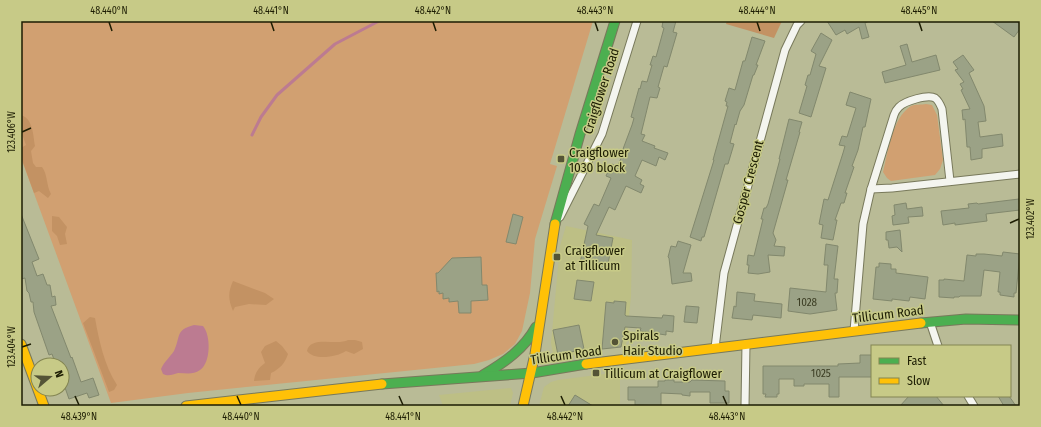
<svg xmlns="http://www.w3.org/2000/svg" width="1041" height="427" font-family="'Fira Sans Condensed',sans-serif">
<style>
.built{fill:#bdbf85}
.green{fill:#d1a071}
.forest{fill:#c39263}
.water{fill:#bc7b91}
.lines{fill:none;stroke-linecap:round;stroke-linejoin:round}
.stream{stroke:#bc7b91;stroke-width:3}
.building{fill:#9ba286;stroke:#82886d}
.street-casing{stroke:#78795b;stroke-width:9}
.fast-casing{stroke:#78795b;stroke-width:11}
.slow-casing{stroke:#78795b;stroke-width:11}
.street{stroke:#f4f5ef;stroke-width:7}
.fast{stroke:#4caf50;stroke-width:9}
.slow{stroke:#ffc107;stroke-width:9}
.ticks{fill:none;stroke:#1d1d03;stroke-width:1.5}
.poi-dot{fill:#545436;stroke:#c7ca87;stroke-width:1.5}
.labels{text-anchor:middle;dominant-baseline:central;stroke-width:3;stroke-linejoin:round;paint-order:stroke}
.number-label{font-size:11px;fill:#3c3e24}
.street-label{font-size:13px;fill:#1d1d03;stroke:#c7ca87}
.poi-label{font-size:13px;fill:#1d1d03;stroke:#c7ca87;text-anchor:start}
.neatline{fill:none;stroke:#1d1d03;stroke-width:1.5}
.ticks-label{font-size:10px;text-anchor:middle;fill:#1d1d03}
</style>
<rect width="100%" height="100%" fill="#b9bb96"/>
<g class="built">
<polygon points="566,226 632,240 631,296 626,346 601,349 560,358 553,354 551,343 560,246"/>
<polygon points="620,372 620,406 539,406 544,387 551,382 558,380"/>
<polygon points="511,388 513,393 510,406 443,406 439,395"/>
</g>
<g class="green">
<polygon points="21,21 593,21 550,164 557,166 535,239 530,293 522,331 515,344 503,354 489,360 474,364 188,393 111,403 21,158"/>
<path d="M926,104L932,105L937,115L943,160L940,169L935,175L891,181L887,178L883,172C888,152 892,118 911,106C915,104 922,105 926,104Z"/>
</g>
<g class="forest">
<polygon points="727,21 782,21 774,38 726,24"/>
<path d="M21,115C33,119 33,134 35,146L31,151L33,163L36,167H42C48,175 46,185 51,194L48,198L39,191L34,193L21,157V148L26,145L21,131Z"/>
<polygon points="52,216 59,217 67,227 65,234 67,244 60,245 57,236 52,231"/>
<path d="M233,281L265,293L274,299L266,305L249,304L235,307L233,311C228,299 228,292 233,281Z"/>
<path d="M90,317L95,318C99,340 104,365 117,385L114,390L109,392L83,323Z"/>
<path d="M348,340H355L362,342L363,349L354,354L346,351C337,357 314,361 307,351C310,335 338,346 348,340Z"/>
<path d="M276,341L282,346L288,354C285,363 280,369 271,373L270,380L254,381C255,373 258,368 265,363L261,352L265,346Z"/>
</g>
<path class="water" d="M194,325L203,326C211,335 211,363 200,370C193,375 186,373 178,373C173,374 169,377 163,374L161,369C164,362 170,357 174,351C181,336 175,330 194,325Z"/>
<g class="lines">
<polyline class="stream" points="252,135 261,117 277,95 335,44 379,21"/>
</g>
<g class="building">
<polygon points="663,21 676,21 673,32 677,33 667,67 664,66 658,87 660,88 657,98 650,97 641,134 645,135 642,141 655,146 654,148 668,153 665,160 659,157 656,166 642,160 635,176 642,180 640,184 644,186 641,193 626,186 615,210 609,207 596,235 613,238 607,269 580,263 588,226 584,224 594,204 599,206 611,178 606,176 609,169 612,164 617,167 625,150 623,149 632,125 634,118 631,117 639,88 640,89 642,81 647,82 652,65 650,65 653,56 656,57 664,28 662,27"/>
<polygon points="827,21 869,21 865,23 869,37 862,39 859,27 847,34 845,30 836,35"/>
<polygon points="992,21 1016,21 1020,24 1020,29 1014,37"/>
<polygon points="821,33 832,40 819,66 826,68 811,117 799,113 807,86 805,85 808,75 810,75 816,54 811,51"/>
<polygon points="752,37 765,41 756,65 758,65 754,75 753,75 744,105 740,111 736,125 735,124 730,143 734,144 728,164 725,164 704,237 702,237 701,241 690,237 714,160 713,160 728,106 726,106 727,102 725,101 729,88 735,90 743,61 745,61"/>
<polygon points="907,44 912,62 936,55 940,70 885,83 882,72 906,65 900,46"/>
<polygon points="963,55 974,70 969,73 984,106 986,121 978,122 980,137 1002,134 1003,146 982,149 982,158 971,160 970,147 967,147 965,119 963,120 962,110 970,109 961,90 963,89 960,84 964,82 955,70 958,69 953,62"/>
<polygon points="850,92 871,99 865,127 863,127 858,150 852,166 854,167 845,193 847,193 844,203 841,203 835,220 837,220 833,240 821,238 823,225 819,224 824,199 828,200 843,153 845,146 839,145 842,136 847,137 856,108 846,105"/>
<polygon points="789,119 802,122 799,132 800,132 786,180 788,180 773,233 776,240 774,246 785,247 784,256 768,255 770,272 758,274 748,273 749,265 747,265 748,255 754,256 763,219 761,219 764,208 766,208 768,204 780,159 779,159"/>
<polygon points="1019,199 1020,210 986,214 987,221 955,225 955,223 943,225 941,211 969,208 968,204 977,203 978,204"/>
<polygon points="906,203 907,209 922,207 923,216 908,217 909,223 893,225 892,216 895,215 894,205"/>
<polygon points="21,214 39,259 32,262 37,276 43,274 47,285 50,285 52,297 55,296 56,305 51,306 71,358 72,357 81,382 93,378 99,395 89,398 87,393 69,399 62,379 62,365 56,365 52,354 49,355 34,312 33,302 31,302 29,293 27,291 25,278 21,279"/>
<polygon points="513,214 523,217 516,244 506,242"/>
<polygon points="900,230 902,252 897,247 889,248 888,240 886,240 886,232"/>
<polygon points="678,241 691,245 683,273 691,273 692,281 672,284 669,258 668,257 671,246 676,247"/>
<polygon points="826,244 838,246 834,279 838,279 837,293 835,293 837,310 810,314 788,311 790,288 826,292 828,265 824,265"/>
<polygon points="1003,252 1020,254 1016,293 1014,293 1014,297 1000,295 1000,292 998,292 1000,272 984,270 981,296 960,296 959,297 954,297 954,298 939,297 939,280 944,280 944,279 964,281 967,255 976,256 976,254 984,254 1002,256"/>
<polygon points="481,257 482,285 487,285 488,300 471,301 471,313 459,313 458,301 449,302 449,298 443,299 443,293 439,294 439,291 437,292 436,273 438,273 452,258"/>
<polygon points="879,263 891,264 891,269 896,269 896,273 928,277 925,299 910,297 909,301 892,299 892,301 873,299 876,267 879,267"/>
<polygon points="577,280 594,282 591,301 574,299"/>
<polygon points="737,292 755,294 754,301 782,304 781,318 753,315 752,320 732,318 734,306 736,307"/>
<polygon points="614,301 626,302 625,315 626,316 662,318 663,315 674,316 673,332 666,331 666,335 640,331 641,328 625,327 621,347 602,349 606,302 614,303"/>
<polygon points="686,306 699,307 697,323 684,322"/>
<polygon points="579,325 584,349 558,355 553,330"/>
<polygon points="860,355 872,355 872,377 839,377 839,397 829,397 829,384 804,384 804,386 794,386 794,379 779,379 779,394 777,394 777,397 765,397 766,394 763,394 763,366 838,366 838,364 860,363"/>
<polygon points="665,380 674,380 674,382 690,382 692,380 725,381 725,391 729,391 729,403 710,403 710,392 690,392 690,396 682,395 682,394 661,393 661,406 635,405 635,400 628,400 628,387 658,387 658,381 665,381"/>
<polygon points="575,395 593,406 568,406"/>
<polygon points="909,396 936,396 944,406 900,406"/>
<polygon points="998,396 1009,396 1016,406 1004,406"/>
</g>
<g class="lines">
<defs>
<g id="street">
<polyline points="871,189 892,188 1020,174"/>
<polyline points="560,217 602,134 637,21"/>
<polyline points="930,322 938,346"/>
<path d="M854,331L863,224L871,189L894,115C895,112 897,109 899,107C905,101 928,94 935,98C939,101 940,104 942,109L950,181"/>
<polyline points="715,348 724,273 785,50 797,25 801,21"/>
<polyline points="968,396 974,406"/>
<polyline points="745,406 746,344"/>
</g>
<g id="fast">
<polyline points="555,224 580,134 615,21"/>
<polyline points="921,323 966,319 1020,320"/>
<path d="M483,375C505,362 524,349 536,327"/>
<polyline points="382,384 532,373 586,364"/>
</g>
<g id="slow">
<polyline points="21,344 44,406"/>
<polyline points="586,364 921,323"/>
<polyline points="186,406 382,384"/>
<polyline points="523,406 535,354 555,224"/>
</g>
</defs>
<use href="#street" class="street-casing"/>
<use href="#fast" class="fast-casing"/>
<use href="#slow" class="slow-casing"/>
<use href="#street" class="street"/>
<use href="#fast" class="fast"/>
<use href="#slow" class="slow"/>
</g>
<path class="ticks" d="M109,22L112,31M271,22L274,31M433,22L436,31M595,22L598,31M757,22L760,31M919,22L922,31M22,132L31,128M1010,223L1019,219M22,347L31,344M75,396L79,405M237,396L241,405M399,396L403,405M561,396L565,405M723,396L727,405"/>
<g class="poi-dot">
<rect x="557" y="155" width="8" height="8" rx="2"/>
<rect x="553" y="253" width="8" height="8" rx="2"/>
<circle cx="615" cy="342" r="4"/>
<rect x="592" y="369" width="8" height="8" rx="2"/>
</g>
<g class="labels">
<g class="number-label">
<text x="807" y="302">1028</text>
<text x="821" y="373">1025</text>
</g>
<g class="street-label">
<text transform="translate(601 91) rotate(-72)">Craigflower Road</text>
<text transform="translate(748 182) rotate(-75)">Gosper Crescent</text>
<text transform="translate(888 314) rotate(-7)">Tillicum Road</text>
<text transform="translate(566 355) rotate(-8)">Tillicum Road</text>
</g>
<g class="poi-label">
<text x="569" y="152">Craigflower<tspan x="569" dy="15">1030 block</tspan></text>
<text x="565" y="250">Craigflower<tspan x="565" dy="15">at Tillicum</tspan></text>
<text x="623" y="335">Spirals<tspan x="623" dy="15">Hair Studio</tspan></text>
<text x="604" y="373">Tillicum at Craigflower</text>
</g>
</g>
<rect width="1041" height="427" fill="none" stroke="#c7ca87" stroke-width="44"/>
<rect x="871" y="345" width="140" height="52" fill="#c7ca87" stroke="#838552"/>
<rect x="879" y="358" width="20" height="6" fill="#4caf50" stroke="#838552"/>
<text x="907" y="365" font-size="12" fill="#1d1d03">Fast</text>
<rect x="879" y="378" width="20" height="6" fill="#ffc107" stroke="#838552"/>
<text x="907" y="385" font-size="12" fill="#1d1d03">Slow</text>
<g transform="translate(50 377) rotate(71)"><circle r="19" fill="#c7ca87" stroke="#838552"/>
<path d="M0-3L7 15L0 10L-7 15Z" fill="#545436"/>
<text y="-6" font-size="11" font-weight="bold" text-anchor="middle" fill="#1d1d03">N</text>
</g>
<rect x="22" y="22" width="997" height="383" class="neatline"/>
<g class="ticks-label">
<text x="109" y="14">48.440°N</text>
<text x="271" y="14">48.441°N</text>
<text x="433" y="14">48.442°N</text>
<text x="595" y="14">48.443°N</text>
<text x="757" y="14">48.444°N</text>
<text x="919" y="14">48.445°N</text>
<text transform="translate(11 132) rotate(-90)" y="4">123.406°W</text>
<text transform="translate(1030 219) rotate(-90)" y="4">123.402°W</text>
<text transform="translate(11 347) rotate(-90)" y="4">123.404°W</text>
<text x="79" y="420">48.439°N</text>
<text x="241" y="420">48.440°N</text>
<text x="403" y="420">48.441°N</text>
<text x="565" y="420">48.442°N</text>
<text x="727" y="420">48.443°N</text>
</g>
</svg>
